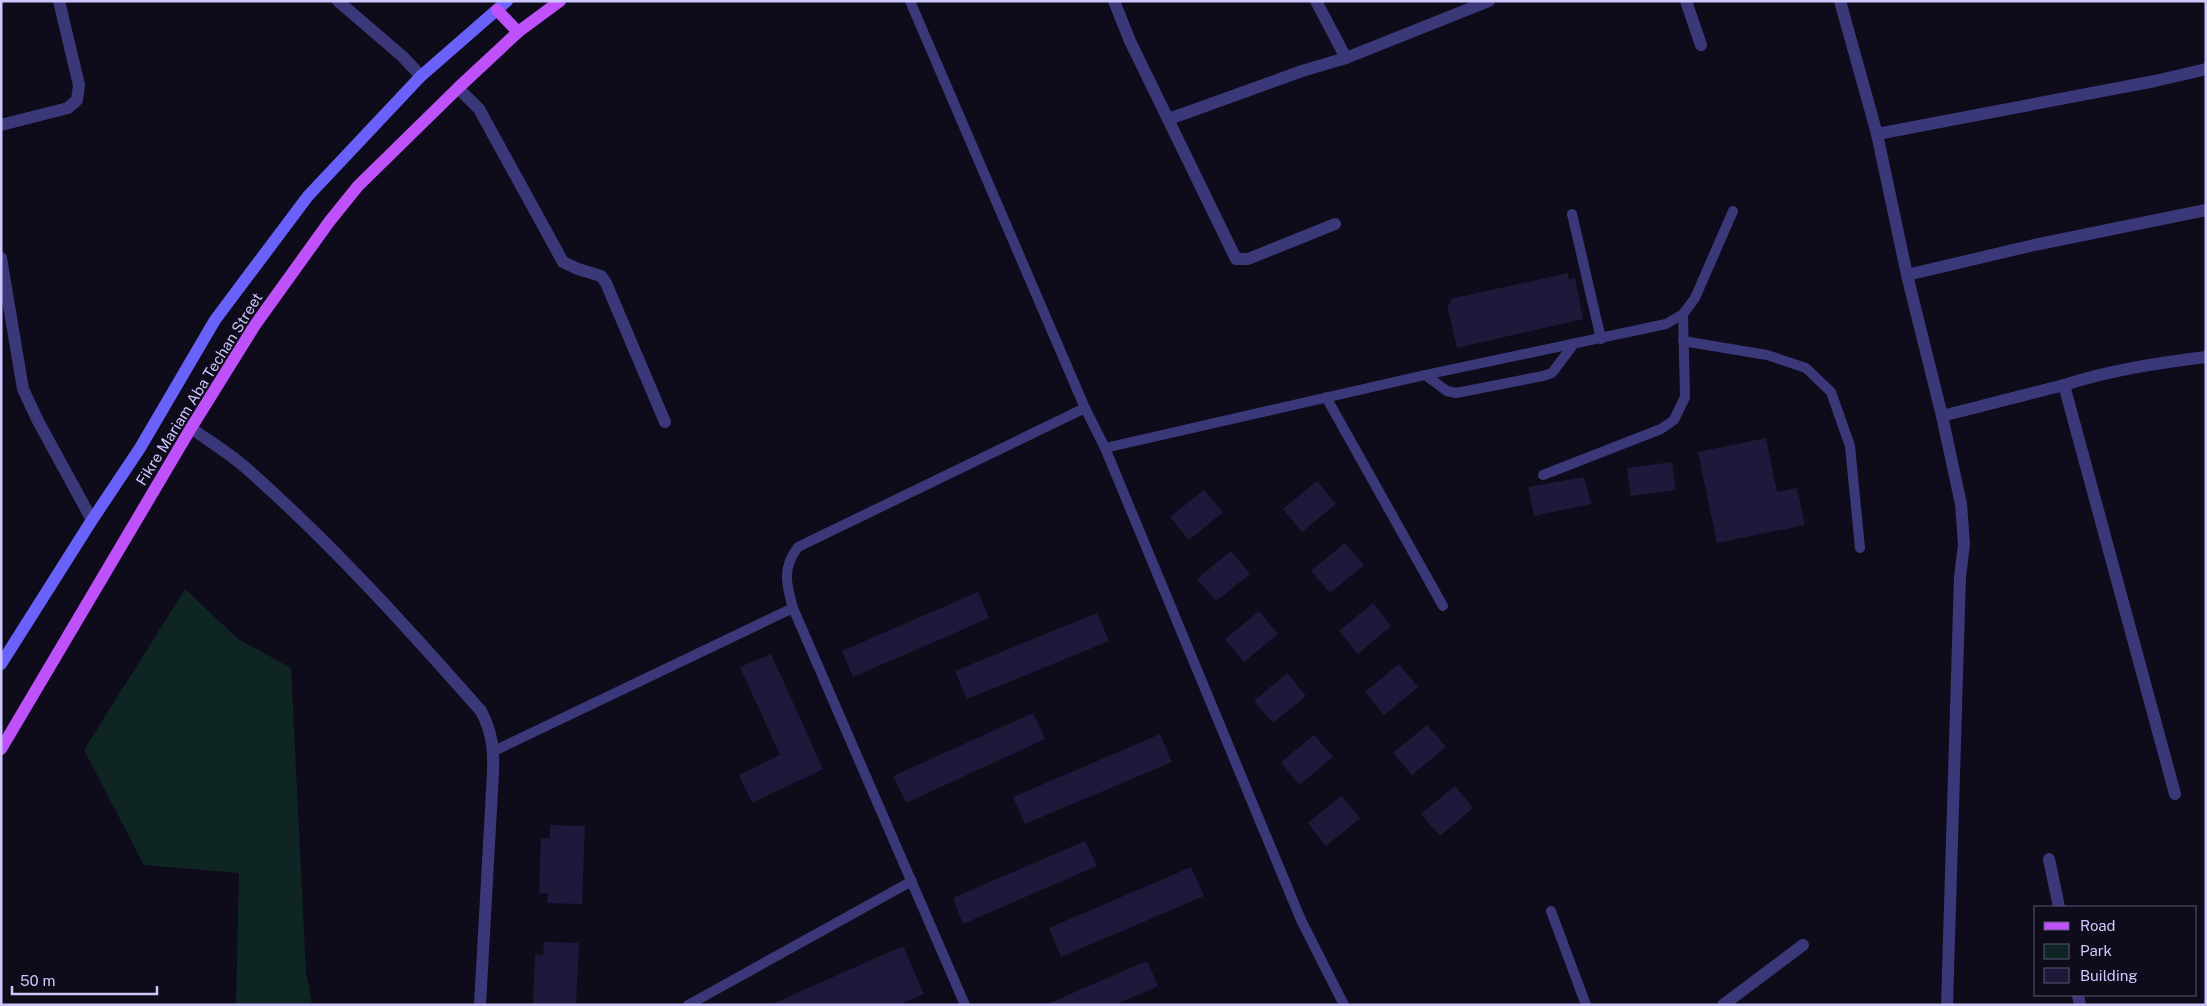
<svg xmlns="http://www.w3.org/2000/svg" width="2207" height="1006" font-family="'Public Sans',sans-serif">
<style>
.green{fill:#0f2524}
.building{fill:#20183b}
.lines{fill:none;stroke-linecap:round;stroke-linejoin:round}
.lane{stroke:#3b3879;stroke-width:10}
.street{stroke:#3b3879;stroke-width:12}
.secondary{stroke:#6861fa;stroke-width:12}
.primary{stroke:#bf51fa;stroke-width:12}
.labels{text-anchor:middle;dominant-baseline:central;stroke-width:4;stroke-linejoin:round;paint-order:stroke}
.street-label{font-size:15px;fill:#cec7fd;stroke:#0e0b1b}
</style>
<rect width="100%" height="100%" fill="#0e0b1b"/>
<polygon class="green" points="185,589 238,639 291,668 306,972 312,1005 236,1005 239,873 144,865 84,750"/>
<g class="building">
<polygon points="1568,273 1569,280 1575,278 1583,319 1457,348 1447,305 1451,304 1450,299"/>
<polygon points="1766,438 1777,492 1797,488 1805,525 1717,543 1698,452"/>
<polygon points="1672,462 1676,490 1631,496 1627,468"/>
<polygon points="1584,477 1591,504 1534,516 1528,487"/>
<polygon points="1317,481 1336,504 1302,532 1283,509"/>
<polygon points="1204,490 1223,512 1189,540 1170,517"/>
<polygon points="1345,543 1364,565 1330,593 1311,571"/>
<polygon points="1231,551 1250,574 1216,601 1197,579"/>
<polygon points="978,592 989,618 853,677 842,651"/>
<polygon points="1373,603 1391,626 1358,654 1339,631"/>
<polygon points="1259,611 1278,634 1244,662 1225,639"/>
<polygon points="1097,613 1109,641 967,699 955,671"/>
<polygon points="771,654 823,769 752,803 739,775 780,755 740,667"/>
<polygon points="1399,664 1418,687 1384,715 1365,692"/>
<polygon points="1287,673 1306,696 1273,723 1254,701"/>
<polygon points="1033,713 1045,739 906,803 893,776"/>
<polygon points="1427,725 1446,747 1412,775 1393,753"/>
<polygon points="1160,734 1172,762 1025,824 1013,797"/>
<polygon points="1314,735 1333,757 1299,785 1281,762"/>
<polygon points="1455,786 1473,808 1440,836 1421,814"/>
<polygon points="1341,796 1360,818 1326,846 1308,823"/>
<polygon points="550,825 585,826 582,904 547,903 548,893 539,893 541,838 550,838"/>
<polygon points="1085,841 1097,866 963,924 953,898"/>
<polygon points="1191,867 1204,896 1061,957 1049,928"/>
<polygon points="544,942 579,943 576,1005 533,1005 535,954 543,955"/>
<polygon points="903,946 924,994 899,1005 770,1005"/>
<polygon points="1147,961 1158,986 1115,1005 1045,1005"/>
</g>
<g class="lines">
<g class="lane">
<polyline points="910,1 1085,408 1105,448 1301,920 1344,1005"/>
<polyline points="1572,214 1601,339"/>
<polyline points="1683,341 1767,355 1806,368 1831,392 1850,446 1860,548"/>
<polyline points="1425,375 1447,391 1456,393 1543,376 1552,373 1573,345"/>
<polyline points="1326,397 1443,606"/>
<polyline points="1105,448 1425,375 1666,324 1683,314 1695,298 1733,211"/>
<polyline points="1543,475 1661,429 1674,420 1685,397 1683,314"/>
<polyline points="494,751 793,608"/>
<polyline points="1551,911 1586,1005"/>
<polyline points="688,1005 912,881"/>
<path d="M965,1005L793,608C786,584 782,568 798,547L1085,408"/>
</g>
<g class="street">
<polyline points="338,1 402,56 421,76"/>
<polyline points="1114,1 1130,41 1236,259 1248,259 1335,224"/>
<polyline points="1316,1 1346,58"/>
<polyline points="1686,1 1701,45"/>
<polyline points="1840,1 1877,134 1907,275 1942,416 1961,504 1964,544 1960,577 1947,1005"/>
<polyline points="458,88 479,109 563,262 578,269 601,276 606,283 665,422"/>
<polyline points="1169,119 1302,71 1346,58 1489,1"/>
<polyline points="1,125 68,108 77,100 79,85 59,1"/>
<polyline points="1877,134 2155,81 2206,69"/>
<polyline points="1,258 23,389 38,421 92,520"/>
<polyline points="1907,275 2034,245 2206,210"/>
<path d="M2064,385C2111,370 2157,363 2206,357"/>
<polyline points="1942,416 2064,385 2175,794"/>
<path d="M191,428C209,441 229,453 246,468C331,543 406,626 481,711C492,732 494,749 493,773L480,1005"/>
<polyline points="2049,859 2059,907"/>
<polyline points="2078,995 2080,1005"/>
<polyline points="1723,1005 1803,945"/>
</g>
<polyline class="secondary" points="1,664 92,520 140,448 215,320 308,196 421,76 507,1"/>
<g class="primary">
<polyline points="497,10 518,32"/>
<polyline points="1,749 191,428 255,325 329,222 358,186 458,88 518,32 560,1"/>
</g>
</g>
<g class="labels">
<g class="street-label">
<text transform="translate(199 389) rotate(-58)">Fikre Mariam Aba Techan Street</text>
</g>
</g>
<rect width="2207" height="1006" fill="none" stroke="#cec7fd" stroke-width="5"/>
<rect x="2034" y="906" width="162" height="90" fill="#0e0b1b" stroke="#5b5675"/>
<rect x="2044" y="922" width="25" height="8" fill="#bf51fa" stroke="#5b5675"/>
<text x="2080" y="931" font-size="15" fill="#cec7fd">Road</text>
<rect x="2044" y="944" width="25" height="15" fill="#0f2524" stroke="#5b5675"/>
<text x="2080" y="956" font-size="15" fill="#cec7fd">Park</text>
<rect x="2044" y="968" width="25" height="15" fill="#20183b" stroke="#5b5675"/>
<text x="2080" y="981" font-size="15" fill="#cec7fd">Building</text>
<path d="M12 986v8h145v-8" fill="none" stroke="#cec7fd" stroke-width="2.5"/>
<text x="20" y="986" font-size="15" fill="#cec7fd" stroke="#0e0b1b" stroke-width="4" paint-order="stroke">50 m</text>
</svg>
